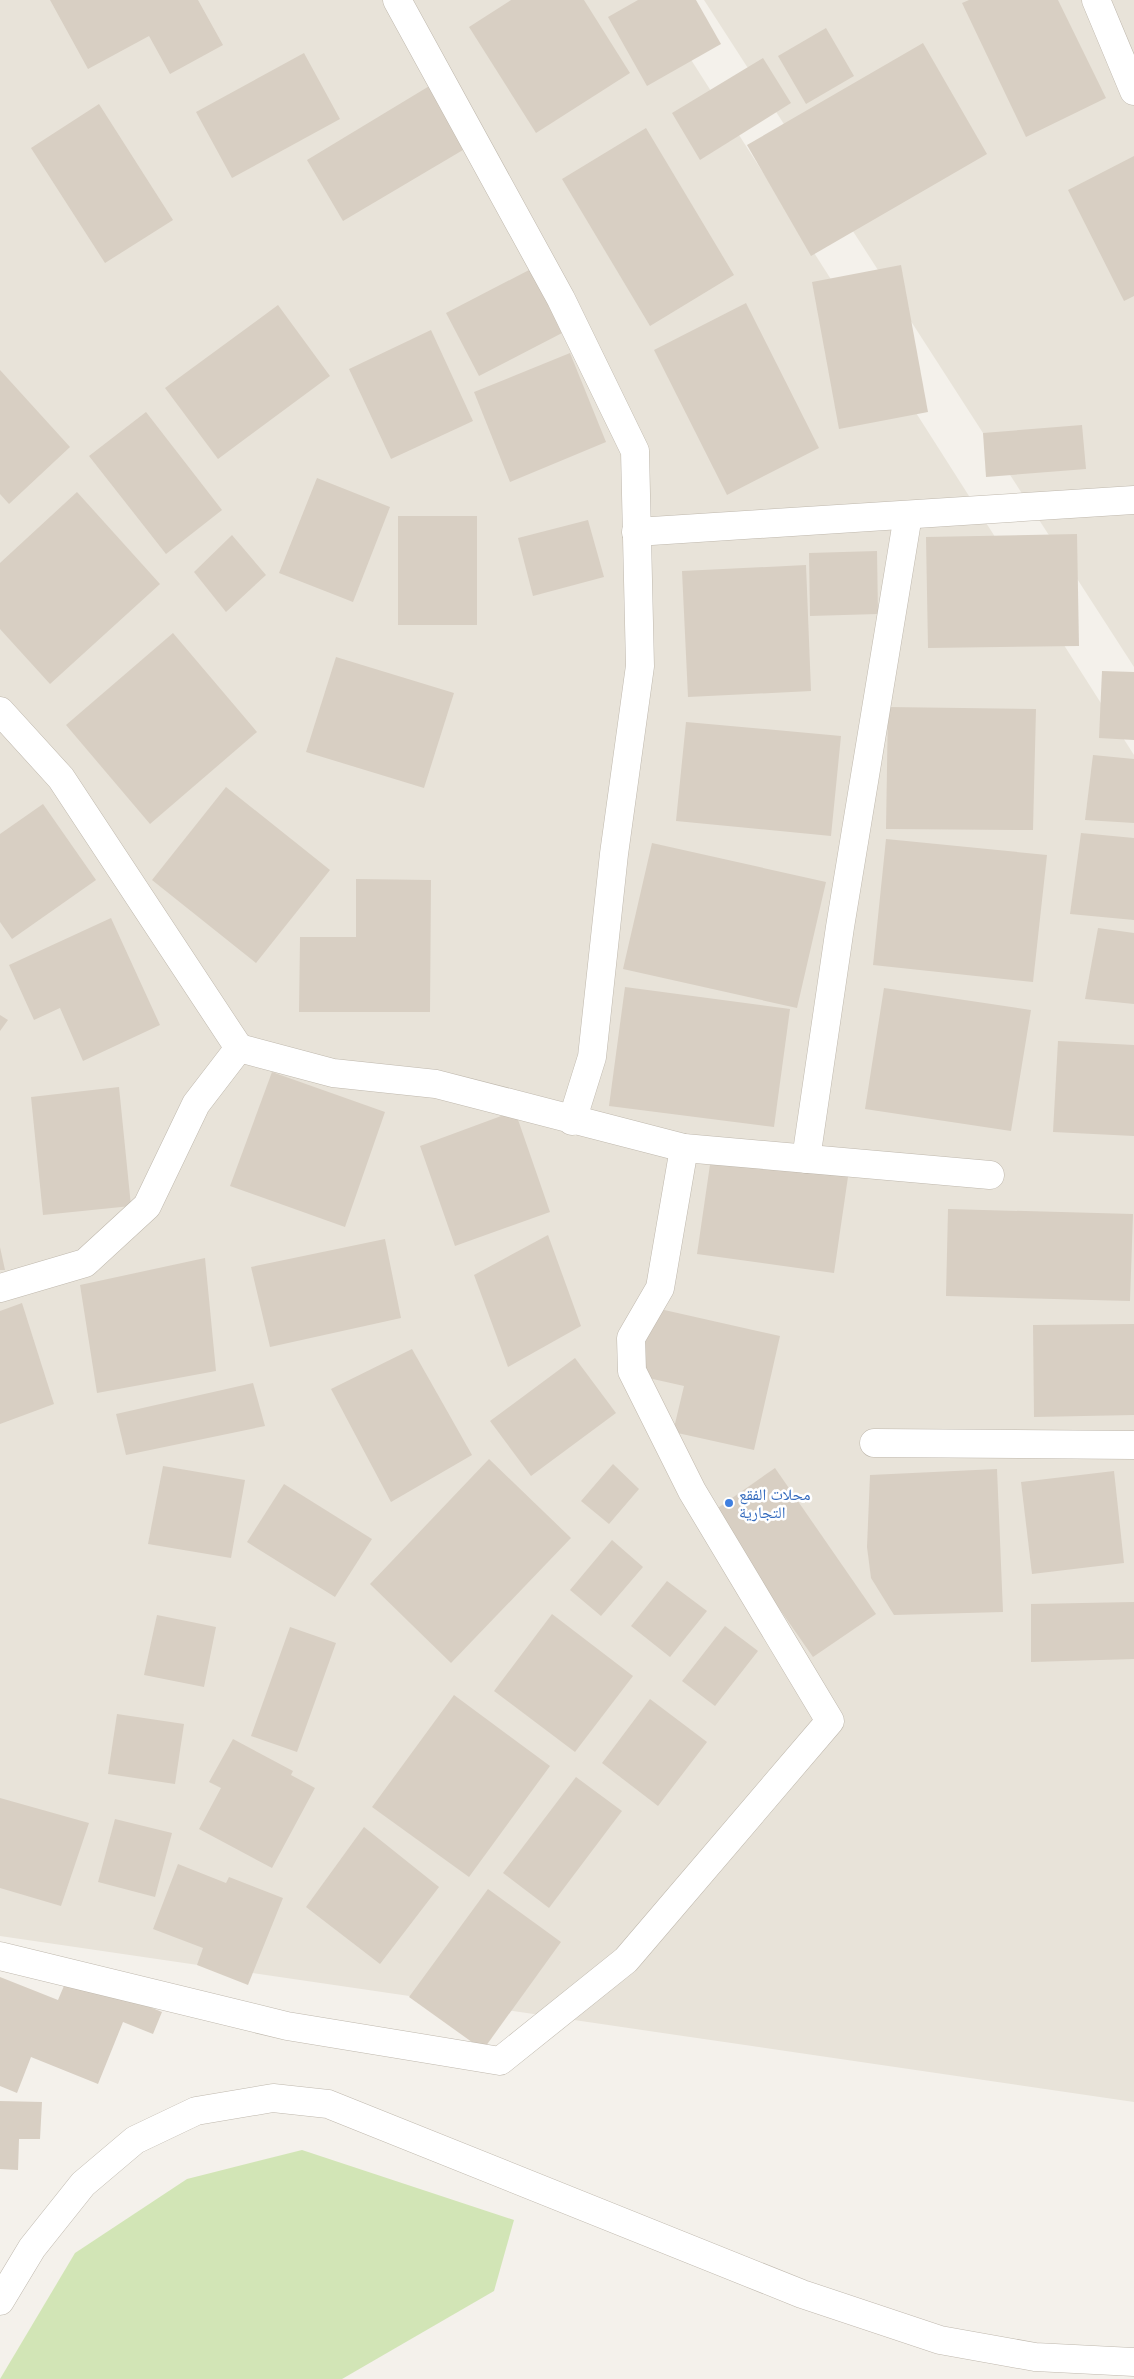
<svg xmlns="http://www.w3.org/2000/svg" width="1134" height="2379" font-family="'Fira Sans','Noto Naskh Arabic',sans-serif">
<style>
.residential{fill:#e8e3d9}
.green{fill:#d2e5b6}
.building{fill:#d8cfc3}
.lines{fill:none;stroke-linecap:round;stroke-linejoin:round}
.minor-casing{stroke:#bfb8ad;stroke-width:29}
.minor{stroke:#fff;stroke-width:28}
.shop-dot{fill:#3f7fe0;stroke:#fff;stroke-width:2}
.labels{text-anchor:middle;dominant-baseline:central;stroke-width:5;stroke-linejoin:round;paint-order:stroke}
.shop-label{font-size:16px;fill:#366cbe;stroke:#fff;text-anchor:start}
</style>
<rect width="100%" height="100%" fill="#f4f1eb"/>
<g class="residential">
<polygon points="0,0 653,0 1134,755 1134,2102 0,1936"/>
<polygon points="704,0 1134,0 1134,667 983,433"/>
</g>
<polygon class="green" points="302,2150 514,2220 494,2291 342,2379 0,2379 75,2253 187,2179"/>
<g class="building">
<polygon points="50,0 198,0 223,45 170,74 149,36 88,69"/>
<polygon points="511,0 584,0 630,73 536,133 469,27"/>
<polygon points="638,0 696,0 721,44 647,86 608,17"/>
<polygon points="969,0 1058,0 1106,98 1026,137 962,3"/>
<polygon points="826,28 854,76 806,104 778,56"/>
<polygon points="923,43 987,154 811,256 747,145"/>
<polygon points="304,53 340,119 232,178 196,112"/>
<polygon points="763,58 791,103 700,160 672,113"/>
<polygon points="431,85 468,147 343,221 307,160"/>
<polygon points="99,104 173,220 105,263 31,148"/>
<polygon points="646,128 734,275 650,326 562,179"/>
<polygon points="1134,156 1134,296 1124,301 1068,190"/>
<polygon points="901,265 928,412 839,429 812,282"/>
<polygon points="531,269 564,332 479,376 446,313"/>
<polygon points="746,303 819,448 727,495 654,350"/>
<polygon points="278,305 330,376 218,459 165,388"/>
<polygon points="431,330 473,421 391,459 349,369"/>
<polygon points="570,353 606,442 510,482 474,392"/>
<polygon points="0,370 70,447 9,504 0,494"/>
<polygon points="146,412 222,510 166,554 89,456"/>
<polygon points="1082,425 1086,469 986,477 983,433"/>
<polygon points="317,478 390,507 353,602 279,573"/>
<polygon points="77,492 160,584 50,684 0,629 0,563"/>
<rect x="398" y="516" width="79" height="109"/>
<polygon points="588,520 604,577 533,596 518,538"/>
<polygon points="1077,534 1079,646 928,648 926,537"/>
<polygon points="232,535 266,575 226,612 194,572"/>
<polygon points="877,551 878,614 810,616 809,553"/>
<polygon points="806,565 811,691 688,697 682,571"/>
<polygon points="173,633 257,732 150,824 66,725"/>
<polygon points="336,657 454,693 424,788 306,752"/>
<polygon points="1102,671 1134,672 1134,740 1099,738"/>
<polygon points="888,707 1036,709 1033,830 886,829"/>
<polygon points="686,722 841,736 831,836 676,821"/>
<polygon points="1093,755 1134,759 1134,823 1085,820"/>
<polygon points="226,787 330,870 256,963 152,880"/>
<polygon points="43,804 96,880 12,939 0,922 0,834"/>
<polygon points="1081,833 1134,838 1134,920 1070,914"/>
<polygon points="886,839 1047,855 1033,982 873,965"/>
<polygon points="652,843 826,882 797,1008 623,969"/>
<polygon points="356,879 431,880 430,1012 299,1012 300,937 356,937"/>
<polygon points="111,918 160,1025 83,1061 60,1008 34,1020 9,965"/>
<polygon points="1098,928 1134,933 1134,1004 1085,999"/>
<polygon points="625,987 790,1009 774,1127 609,1106"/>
<polygon points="884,988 1031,1010 1011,1131 865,1109"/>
<polygon points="0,1015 8,1020 0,1031"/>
<polygon points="1058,1041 1134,1045 1134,1136 1053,1132"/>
<polygon points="272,1072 385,1112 345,1227 230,1186"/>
<polygon points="119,1087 131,1206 43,1215 31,1097"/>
<polygon points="515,1111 550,1212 455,1246 420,1146"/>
<polygon points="712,1151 849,1170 834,1273 697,1254"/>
<polygon points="948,1209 1133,1214 1130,1301 946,1296"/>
<polygon points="548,1235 581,1326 508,1367 474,1275"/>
<polygon points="385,1239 401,1318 270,1347 251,1267"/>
<polygon points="0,1247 5,1270 0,1270"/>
<polygon points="205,1258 216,1371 97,1393 80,1285"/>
<polygon points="22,1303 54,1404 0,1424 0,1311"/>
<polygon points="651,1307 780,1336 754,1450 673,1432 684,1386 635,1375"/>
<polygon points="1134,1324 1134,1415 1034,1417 1033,1325"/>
<polygon points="412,1349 472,1455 391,1502 331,1389"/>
<polygon points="575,1358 616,1413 531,1476 490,1421"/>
<polygon points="253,1383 265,1426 126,1455 116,1414"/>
<polygon points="489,1459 571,1538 451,1663 370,1584"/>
<polygon points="613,1464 639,1489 609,1524 581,1501"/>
<polygon points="163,1466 245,1480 231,1558 148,1544"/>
<polygon points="775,1468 876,1614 813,1657 712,1512"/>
<polygon points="997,1469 1003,1612 894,1615 871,1578 867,1547 870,1475"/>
<polygon points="1114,1471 1124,1563 1032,1574 1021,1482"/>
<polygon points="284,1484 372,1539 335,1597 247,1542"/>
<polygon points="612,1540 643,1567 601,1616 570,1590"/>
<polygon points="667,1581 707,1611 670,1657 631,1626"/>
<polygon points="1134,1602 1134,1659 1031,1662 1031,1604"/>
<polygon points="552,1614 633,1676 575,1752 494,1691"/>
<polygon points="157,1615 216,1627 204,1687 144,1675"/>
<polygon points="725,1626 758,1651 715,1706 682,1681"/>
<polygon points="290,1627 336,1643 297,1752 251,1736"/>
<polygon points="454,1695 550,1766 469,1877 372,1807"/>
<polygon points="650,1699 707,1742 658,1806 602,1763"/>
<polygon points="117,1714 184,1724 175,1784 108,1774"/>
<polygon points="233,1739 293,1771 291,1775 315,1788 272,1868 199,1829 221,1788 209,1782"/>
<polygon points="576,1777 622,1811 549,1908 503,1873"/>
<polygon points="0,1798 89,1823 61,1906 0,1888"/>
<polygon points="115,1819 172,1833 155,1897 98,1882"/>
<polygon points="364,1827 439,1887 380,1964 306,1907"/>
<polygon points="178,1864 226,1883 229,1877 283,1898 248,1985 197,1965 203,1948 153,1929"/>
<polygon points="488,1889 561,1942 483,2050 409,1997"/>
<polygon points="69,1974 162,2012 153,2034 123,2022 98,2084 31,2057 17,2093 0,2086 0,1977 58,2000"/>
<polygon points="0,2101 42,2102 40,2139 19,2139 18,2170 0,2169"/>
</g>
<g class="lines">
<defs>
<g id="minor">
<polyline points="397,0 561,299 635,451 640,666 614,854 592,1057 572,1121"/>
<polyline points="1096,0 1134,91"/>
<polyline points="636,532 1134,500"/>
<polyline points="0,711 61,778 239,1048"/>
<polyline points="806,1159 840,927 908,515"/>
<polyline points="0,1288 85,1263 147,1206 196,1104 239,1048 333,1073 436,1084 684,1148 990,1175"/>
<polyline points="874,1443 1134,1445"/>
<polyline points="0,1956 287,2026 500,2061 626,1960 830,1721 692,1491 632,1371 631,1338 660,1288 684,1148"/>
<polyline points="0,2301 32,2248 83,2184 135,2140 196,2111 273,2098 328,2104 802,2294 940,2340 1035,2357 1134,2362"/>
</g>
</defs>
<use href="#minor" class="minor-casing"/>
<use href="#minor" class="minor"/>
</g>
<circle class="shop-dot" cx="729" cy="1503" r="5"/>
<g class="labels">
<g class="shop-label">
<text x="739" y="1494">محلات الفقع<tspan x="739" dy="18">التجارية</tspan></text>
</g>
</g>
</svg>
